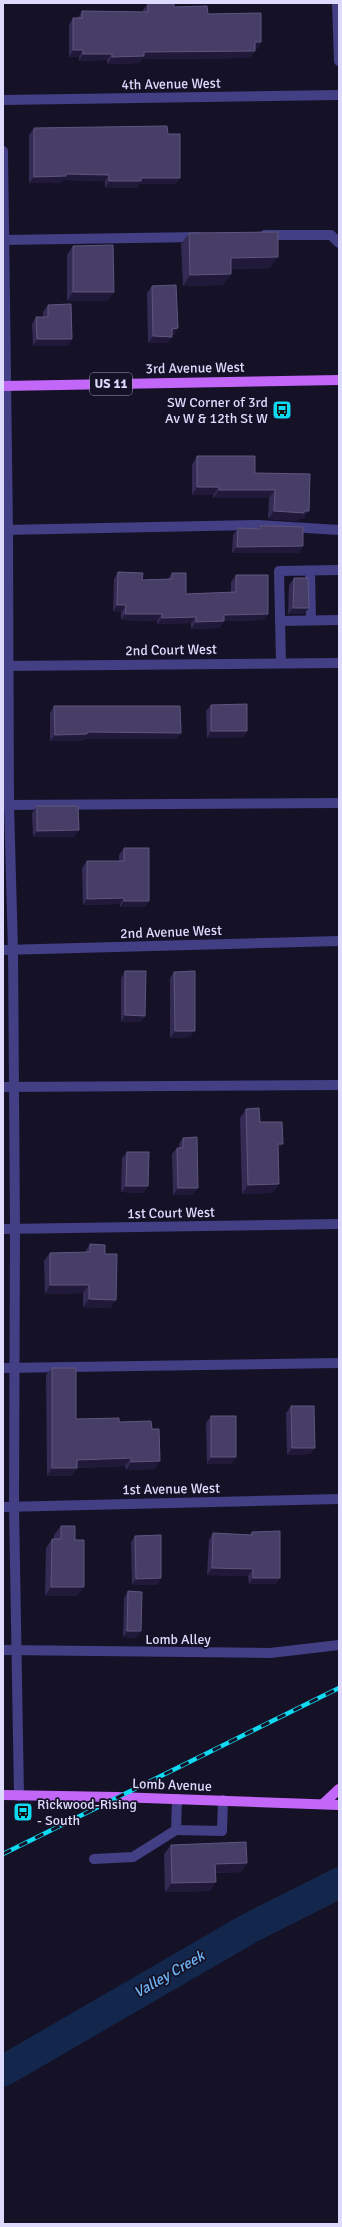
<svg xmlns="http://www.w3.org/2000/svg" width="342" height="2227" font-family="Signika,sans-serif">
<style>
.lines{fill:none;stroke-linecap:round;stroke-linejoin:round}
.river{stroke:#12274b;stroke-width:31}
.minor{stroke:#423f84;stroke-width:10}
.major{stroke:#c267f7;stroke-width:10}
.rail-casing{stroke:#10daf2;stroke-width:4.5}
.rail{stroke:#151127;stroke-width:3;stroke-dasharray:9;stroke-linecap:butt}
.wall{fill:#342b54}
.shaded-wall{fill:#20193a}
.building{fill:#463e66;stroke:#5e567e}
.labels{text-anchor:middle;dominant-baseline:central;stroke-width:3.5;stroke-linejoin:round;paint-order:stroke}
.shield{fill:#151127;stroke:#a29ebd;stroke-width:1}
.shield-label{font-size:13px;font-weight:bold;fill:#dedafd}
.street-label{font-size:14px;fill:#dedafd;stroke:#151127}
.poi-label{font-size:14px;fill:#dedafd;stroke:#151127;text-anchor:end}
.water-label{font-size:15px;font-style:italic;fill:#6db6f7;stroke:#151127}
</style>
<rect width="100%" height="100%" fill="#151127"/>
<g class="lines">
<polyline class="river" points="3,2071 248,1929 339,1883"/>
<g class="minor">
<polyline points="337,3 339,61"/>
<polyline points="3,100 339,95"/>
<polyline points="3,151 8,530 9,805 13,950 15,1229 14,1507 19,1796"/>
<polyline points="265,235 331,235 339,243"/>
<polyline points="3,240 199,237"/>
<polyline points="3,530 258,525 339,530"/>
<polyline points="310,571 311,620"/>
<polyline points="280,621 339,620"/>
<polyline points="281,663 279,571 339,570"/>
<polyline points="3,666 339,663"/>
<polyline points="3,805 339,803"/>
<polyline points="3,950 339,941"/>
<polyline points="3,1087 339,1085"/>
<polyline points="3,1229 339,1224"/>
<polyline points="3,1368 339,1363"/>
<polyline points="3,1507 339,1499"/>
<polyline points="3,1650 270,1653 339,1645"/>
<polyline points="176,1830 222,1831 223,1800"/>
<polyline points="94,1859 133,1857 176,1830 177,1799"/>
</g>
<g class="major">
<polyline points="3,386 339,380"/>
<polyline points="3,1795 117,1797 339,1805"/>
<polyline points="323,1804 339,1789"/>
</g>
<defs>
<polyline id="rail" points="3,1854 339,1688"/>
</defs>
<use href="#rail" class="rail-casing"/>
<use href="#rail" class="rail"/>
</g>
<g class="wall">
<polygon points="148,3 174,7 208,14 261,42 257,49 255,49 250,58 142,59 139,63 107,64 107,60 79,61 79,57 69,57 69,25 73,18 78,18 82,11 143,12 143,10"/>
<polygon points="34,128 168,134 180,178 175,184 139,184 137,188 105,188 105,181 63,180 61,183 29,183 29,135"/>
<polygon points="189,233 270,268 231,269 231,274 223,285 183,286 181,244"/>
<polygon points="73,246 114,292 107,301 67,301 67,255"/>
<polygon points="152,286 178,328 174,335 172,335 172,337 167,343 148,343 147,293"/>
<polygon points="48,305 72,339 67,346 33,346 32,324 36,317 43,317 43,312"/>
<polygon points="197,456 255,473 310,474 304,519 299,519 298,521 268,519 269,498 213,498 213,495 192,495 192,465"/>
<polygon points="260,526 303,546 299,553 232,553 233,535 238,528 257,529"/>
<polygon points="118,572 142,580 168,579 172,573 186,594 231,592 231,582 236,575 268,614 264,620 224,621 219,628 191,629 191,623 157,624 157,621 121,620 121,612 113,612 114,579"/>
<polygon points="294,578 304,614 288,614 289,585"/>
<polygon points="211,705 247,731 243,737 207,738 206,711"/>
<polygon points="54,706 181,733 176,739 84,739 82,741 50,741 50,713"/>
<polygon points="37,806 74,837 33,837 32,813"/>
<polygon points="124,848 149,901 145,907 120,907 120,904 83,905 82,868 87,861 119,861 119,855"/>
<polygon points="125,971 145,1016 141,1022 121,1022 121,978"/>
<polygon points="174,972 190,1037 170,1038 170,978"/>
<polygon points="246,1109 260,1122 278,1150 273,1193 242,1194 240,1118"/>
<polygon points="183,1138 193,1195 173,1195 172,1154 177,1148 179,1148 179,1144"/>
<polygon points="127,1152 144,1193 121,1192 122,1158"/>
<polygon points="90,1244 105,1254 116,1300 110,1308 83,1307 83,1293 45,1294 44,1261 50,1253 85,1252"/>
<polygon points="52,1368 76,1419 119,1422 155,1469 126,1470 125,1466 77,1468 71,1476 47,1476 46,1375"/>
<polygon points="291,1406 315,1448 310,1454 287,1455 286,1413"/>
<polygon points="211,1416 232,1464 207,1464 206,1423"/>
<polygon points="61,1526 77,1596 45,1596 46,1548 52,1539 54,1539 54,1535"/>
<polygon points="252,1532 276,1584 249,1584 248,1576 207,1575 209,1540 213,1533 250,1535"/>
<polygon points="135,1536 161,1578 157,1585 132,1585 131,1542"/>
<polygon points="128,1591 136,1638 123,1637 124,1598"/>
<polygon points="171,1845 247,1863 241,1872 216,1873 210,1891 165,1892 164,1854"/>
</g>
<g class="shaded-wall">
<polygon points="255,42 261,42 257,49 250,49"/>
<polygon points="73,50 83,50 79,57 69,57"/>
<polygon points="255,51 250,58 142,59 139,63 107,64 112,57 144,52"/>
<polygon points="83,54 112,54 107,60 79,61"/>
<polygon points="66,174 109,175 105,181 63,180 61,183 29,183 34,177"/>
<polygon points="141,178 180,178 175,184 139,184 137,188 105,188 109,181"/>
<polygon points="278,257 270,268 223,269 231,258"/>
<polygon points="231,274 223,285 183,286 190,275"/>
<polygon points="73,292 114,292 107,301 67,301"/>
<polygon points="178,328 174,335 167,336 172,329"/>
<polygon points="153,336 172,337 167,343 148,343"/>
<polygon points="37,339 72,339 67,346 33,346"/>
<polygon points="197,487 219,487 213,495 192,495"/>
<polygon points="219,490 275,490 269,498 213,498"/>
<polygon points="274,511 309,511 304,519 299,519 298,521 268,519"/>
<polygon points="303,546 299,553 232,553 237,547"/>
<polygon points="117,605 126,605 121,612 113,612"/>
<polygon points="293,608 309,608 304,614 288,614"/>
<polygon points="125,614 162,614 157,621 121,620"/>
<polygon points="268,614 264,620 219,621 224,615"/>
<polygon points="196,617 191,623 157,624 162,618"/>
<polygon points="224,621 219,628 191,629 196,622"/>
<polygon points="211,731 247,731 243,737 207,738"/>
<polygon points="87,732 181,733 176,739 84,739 82,741 50,741 55,735"/>
<polygon points="79,830 74,837 33,837 37,831"/>
<polygon points="124,898 120,904 83,905 87,899"/>
<polygon points="124,901 149,901 145,907 120,907"/>
<polygon points="125,1015 145,1016 141,1022 121,1022"/>
<polygon points="175,1031 195,1031 190,1037 170,1038"/>
<polygon points="278,1144 283,1144 276,1153"/>
<polygon points="279,1184 273,1193 242,1194 248,1185"/>
<polygon points="126,1186 148,1186 144,1193 121,1192"/>
<polygon points="178,1188 198,1188 193,1195 173,1195"/>
<polygon points="50,1285 89,1285 83,1293 45,1294"/>
<polygon points="89,1299 116,1300 110,1308 83,1307"/>
<polygon points="292,1448 315,1448 310,1454 287,1455"/>
<polygon points="211,1457 236,1457 232,1464 207,1464"/>
<polygon points="131,1458 125,1466 71,1468 77,1460"/>
<polygon points="160,1461 155,1469 126,1470 131,1462"/>
<polygon points="52,1468 77,1468 71,1476 47,1476"/>
<polygon points="212,1568 253,1569 248,1576 207,1575"/>
<polygon points="161,1578 157,1585 132,1585 136,1579"/>
<polygon points="253,1578 280,1578 276,1584 249,1584"/>
<polygon points="51,1587 84,1587 77,1596 45,1596"/>
<polygon points="127,1631 141,1631 136,1638 123,1637"/>
<polygon points="247,1863 241,1872 209,1873 215,1864"/>
<polygon points="216,1882 210,1891 165,1892 172,1883"/>
</g>
<g class="building">
<polygon points="148,3 174,3 174,7 207,6 208,14 261,13 261,42 255,42 255,51 144,52 144,56 112,57 112,54 83,54 83,50 73,50 73,18 82,18 82,11 148,12"/>
<polygon points="167,126 168,134 180,134 180,178 141,178 141,181 109,181 109,175 66,174 66,176 34,177 34,128"/>
<polygon points="278,232 278,257 231,258 231,274 190,275 189,233"/>
<polygon points="113,245 114,292 73,292 73,246"/>
<polygon points="176,285 178,328 172,329 172,337 153,336 152,286"/>
<polygon points="71,304 72,339 37,339 36,317 48,317 48,305"/>
<polygon points="197,456 255,456 255,473 310,474 309,511 304,511 304,513 274,511 275,490 219,490 219,487 197,487"/>
<polygon points="260,526 271,526 303,527 303,546 237,547 238,528 260,529"/>
<polygon points="118,572 143,573 142,580 172,579 172,573 186,573 186,594 236,592 236,575 268,575 268,614 224,615 224,621 196,622 196,617 162,618 162,614 125,614 126,605 117,605"/>
<polygon points="294,578 308,578 309,608 293,608"/>
<polygon points="247,704 247,731 211,731 211,705"/>
<polygon points="54,706 180,706 181,733 87,732 87,734 55,735"/>
<polygon points="37,806 78,806 79,830 37,831"/>
<polygon points="124,848 149,848 149,901 124,901 124,898 87,899 87,861 124,861"/>
<polygon points="125,971 146,971 145,1016 125,1015"/>
<polygon points="195,971 195,1031 175,1031 174,972"/>
<polygon points="259,1108 260,1122 282,1122 283,1144 278,1144 279,1184 248,1185 246,1109"/>
<polygon points="197,1137 198,1188 178,1188 177,1148 183,1148 183,1138"/>
<polygon points="127,1152 149,1152 148,1186 126,1186"/>
<polygon points="90,1244 105,1245 105,1254 117,1254 116,1300 89,1299 89,1285 50,1285 50,1253 90,1252"/>
<polygon points="52,1368 76,1368 76,1419 119,1418 119,1422 151,1421 152,1429 159,1429 160,1461 131,1462 131,1458 77,1460 77,1468 52,1468"/>
<polygon points="291,1406 314,1406 315,1448 292,1448"/>
<rect x="211" y="1416" width="25" height="41"/>
<polygon points="61,1526 75,1526 75,1540 84,1540 84,1587 51,1587 52,1539 61,1539"/>
<polygon points="280,1531 280,1578 253,1578 253,1569 212,1568 213,1533 252,1535 252,1532"/>
<polygon points="161,1535 161,1578 136,1579 135,1536"/>
<polygon points="128,1591 142,1592 141,1631 127,1631"/>
<polygon points="246,1842 247,1863 215,1864 216,1882 172,1883 171,1845"/>
</g>
<defs>
<symbol id="bus-square" viewBox="-11 -11 22 22"><rect x="-9" y="-9" width="18" height="18" rx="4" fill="#10daf2" stroke="#151127"/><path d="M-5-6H5V4H4V6H2V4H-2V6H-4V4H-5ZM-3.5-4V0h7V-4ZM-3.5 1.2v1.5H-2V1.2ZM2 1.2v1.5H3.5V1.2Z" fill="#111"/></symbol>
</defs>
<g fill-rule="evenodd">
<use href="#bus-square" x="271" y="399" width="22" height="22"/>
<use href="#bus-square" x="12" y="1801" width="22" height="22"/>
</g>
<g class="labels">
<rect class="shield" x="90" y="373" width="42" height="22" rx="3"/>
<g class="shield-label">
<text x="111" y="384">US 11</text>
</g>
<g class="street-label">
<text transform="translate(171 84) rotate(-1)">4th Avenue West</text>
<text transform="translate(195 368) rotate(-1)">3rd Avenue West</text>
<text transform="translate(171 650) rotate(-1)">2nd Court West</text>
<text transform="translate(171 932) rotate(-2)">2nd Avenue West</text>
<text transform="translate(171 1213) rotate(-1)">1st Court West</text>
<text transform="translate(171 1489) rotate(-1)">1st Avenue West</text>
<text x="178" y="1639">Lomb Alley</text>
<text transform="translate(172 1785) rotate(2)">Lomb Avenue</text>
</g>
<g class="poi-label">
<text x="268" y="402">SW Corner of 3rd<tspan x="268" dy="16">Av W &amp; 12th St W</tspan></text>
<text x="37" y="1804" text-anchor="start">Rickwood-Rising<tspan x="37" dy="16">- South</tspan></text>
</g>
<g class="water-label">
<text transform="translate(169 1974) rotate(-30)">Valley Creek</text>
</g>
</g>
<rect width="342" height="2227" fill="none" stroke="#dedafd" stroke-width="8"/>
</svg>
